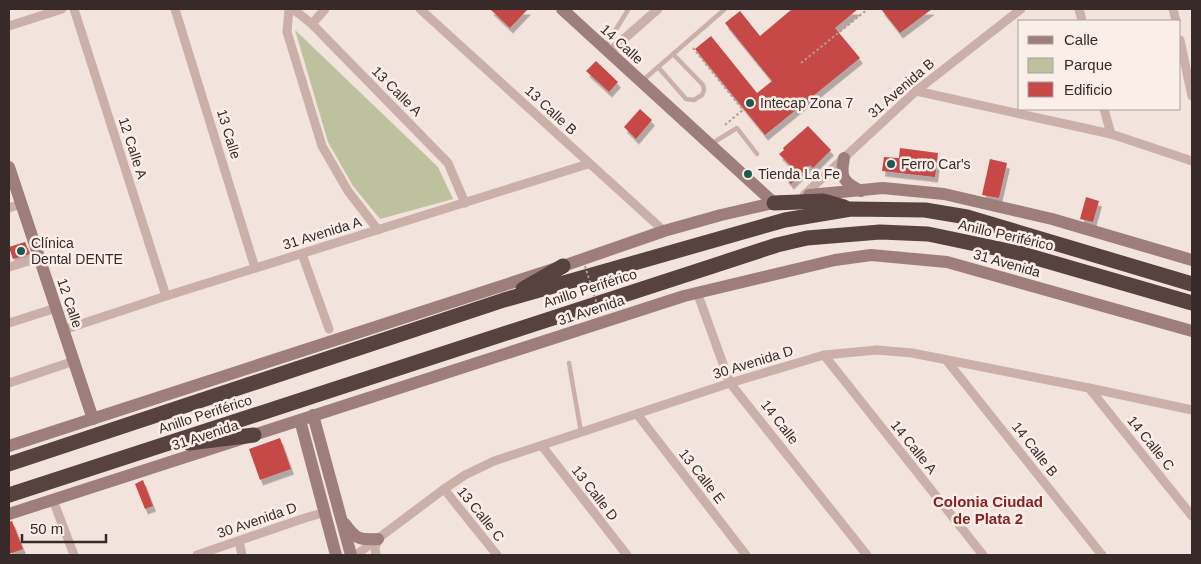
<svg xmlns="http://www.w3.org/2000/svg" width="1201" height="564" font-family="Arial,sans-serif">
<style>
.green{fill:#bec19d}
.building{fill:#c64847;filter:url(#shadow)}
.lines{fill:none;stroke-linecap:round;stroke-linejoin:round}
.path{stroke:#b69a93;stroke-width:2;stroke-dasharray:2.5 2.5;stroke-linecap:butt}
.lane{stroke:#cbb0a9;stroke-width:4.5}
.street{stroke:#cbb0a9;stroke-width:9}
.secondary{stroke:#9e7e7a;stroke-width:12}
.highway{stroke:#584240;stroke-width:15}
.path-bridge{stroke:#b69a93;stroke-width:2;stroke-dasharray:2.5 2.5;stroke-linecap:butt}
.poi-dot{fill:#1e594f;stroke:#faeee9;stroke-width:2}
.labels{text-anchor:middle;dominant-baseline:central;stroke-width:5;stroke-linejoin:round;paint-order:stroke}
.street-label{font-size:14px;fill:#372a29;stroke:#faeee9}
.poi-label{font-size:14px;fill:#372a29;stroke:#faeee9;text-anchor:start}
.neighbourhood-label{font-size:15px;font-weight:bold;fill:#872222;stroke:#faeee9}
</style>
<defs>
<filter id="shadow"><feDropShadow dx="3" dy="5.5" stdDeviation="0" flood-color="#0004"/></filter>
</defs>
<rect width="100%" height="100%" fill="#f2e3dd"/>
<polygon class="green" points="295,30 438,167 453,199 380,219 353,186 328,142"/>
<g class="building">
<polygon points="490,9 528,9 510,28"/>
<polygon points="792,9 858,9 835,28 860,58 765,135 695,49 711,36 757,93 772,81 725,23 740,11 760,36"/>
<polygon points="881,9 932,9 900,33"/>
<polygon points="596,61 618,82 609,92 586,71"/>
<polygon points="640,109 652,120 636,139 624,127"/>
<polygon points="808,126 831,150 813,168 810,165 791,184 785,177 793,168 779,154 784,150 783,148"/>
<polygon points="900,148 938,153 935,177 882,171 884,157 899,158"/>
<polygon points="990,159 1007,163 999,198 982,195"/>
<polygon points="1086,197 1099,201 1093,222 1080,219"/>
<polygon points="25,242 30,254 13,259 9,247"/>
<polygon points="280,438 291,469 260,480 249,449"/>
<polygon points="143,480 153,506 145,509 135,484"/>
<polygon points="12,521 23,549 9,554 9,522"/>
</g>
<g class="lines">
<g class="path">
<polyline points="693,48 743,110"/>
<polyline points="801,63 868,9"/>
<polyline points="725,125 744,109"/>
</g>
<g class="lane">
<polyline points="605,47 628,10"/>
<polyline points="658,67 686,99 694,100 702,95 704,90 703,85 673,54"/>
<polyline points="642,81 725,9"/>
<polyline points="711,144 737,128 757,154"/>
<polyline points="569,363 581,432"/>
</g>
<g class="street">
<polyline points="74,9 166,296"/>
<polyline points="175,9 255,268"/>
<polyline points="289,9 287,32 322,146 348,191 378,230"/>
<polyline points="293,9 312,24 448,163 465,203"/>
<polyline points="420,9 664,231"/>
<polyline points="1079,9 1082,21"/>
<polyline points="1173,9 1176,21"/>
<polyline points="312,24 325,9"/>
<polyline points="9,26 62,9"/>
<polyline points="1180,40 1192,96"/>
<polyline points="609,52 658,9"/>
<polyline points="916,91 1111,134 1192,161"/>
<polyline points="1104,109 1111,134"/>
<polyline points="804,195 916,91 1021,9"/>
<polyline points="9,208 21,204"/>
<polyline points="302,254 329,329"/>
<polyline points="9,267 39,258"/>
<polyline points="697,292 730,383 867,555"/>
<polyline points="9,323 56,308"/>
<polyline points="63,330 166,296 588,164"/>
<polyline points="824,355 983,555"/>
<polyline points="947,361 1102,555"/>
<polyline points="9,383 74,361"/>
<polyline points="1089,388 1192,516"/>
<polyline points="637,414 746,555"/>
<polyline points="542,446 627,555"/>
<polyline points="444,489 497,555"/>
<polyline points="53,500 74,555"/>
<polyline points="239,541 242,555"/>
<polyline points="197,555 305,518 326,512"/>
<polyline points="356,555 444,489 465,475 494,461 730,383 824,355 877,350 912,353 1089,388 1192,410"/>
<polyline points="376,555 375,548 378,539"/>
</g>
<g class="secondary">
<polyline points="562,9 774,203"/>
<path d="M844,158C840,177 843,182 861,191"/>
<polyline points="9,167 93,419"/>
<polyline points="809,195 883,188 944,194 1052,219 1192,260"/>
<polyline points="313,415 351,555"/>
<polyline points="300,420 336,555"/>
<polyline points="9,446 563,266 664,231 721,215 782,201"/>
<polyline points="9,514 684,296 835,260 871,255 947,262 1192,331"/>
<path d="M345,524C356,539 359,540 378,539"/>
</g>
<g class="highway">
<polyline points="774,203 823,201 844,207"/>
<polyline points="523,289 563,266"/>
<polyline points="189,443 254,435"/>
<polyline points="9,464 504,300 785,220 851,209 925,210 967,217 1192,284"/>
<polyline points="9,495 728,261 777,245 807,238 880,232 928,234 1019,253 1192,303"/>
</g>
<polyline class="path-bridge" points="585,266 600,314"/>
</g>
<g class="poi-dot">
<circle cx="750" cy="103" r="5"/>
<circle cx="891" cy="164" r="5"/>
<circle cx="748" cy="174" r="5"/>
<circle cx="21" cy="251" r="5"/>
</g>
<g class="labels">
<g class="street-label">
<text transform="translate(622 44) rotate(42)">14 Calle</text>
<text transform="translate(901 88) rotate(-41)">31 Avenida B</text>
<text transform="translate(397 91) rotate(45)">13 Calle A</text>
<text transform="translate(551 110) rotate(43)">13 Calle B</text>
<text transform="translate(229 134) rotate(73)">13 Calle</text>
<text transform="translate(133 148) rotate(72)">12 Calle A</text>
<text transform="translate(322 233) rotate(-17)">31 Avenida A</text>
<text transform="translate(1006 235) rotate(13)">Anillo Periférico</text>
<text transform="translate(1007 263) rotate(16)">31 Avenida</text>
<text transform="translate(590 288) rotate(-18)">Anillo Periférico</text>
<text transform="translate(70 303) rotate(71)">12 Calle</text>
<text transform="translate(591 310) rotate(-18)">31 Avenida</text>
<text transform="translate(753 362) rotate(-17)">30 Avenida D</text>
<text transform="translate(205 414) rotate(-18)">Anillo Periférico</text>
<text transform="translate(780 422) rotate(52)">14 Calle</text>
<text transform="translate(205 435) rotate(-18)">31 Avenida</text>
<text transform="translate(1151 443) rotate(51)">14 Calle C</text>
<text transform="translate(914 447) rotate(51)">14 Calle A</text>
<text transform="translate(1035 449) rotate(52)">14 Calle B</text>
<text transform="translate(702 476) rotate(52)">13 Calle E</text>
<text transform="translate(595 493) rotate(52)">13 Calle D</text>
<text transform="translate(481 514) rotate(51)">13 Calle C</text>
<text transform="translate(257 520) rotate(-19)">30 Avenida D</text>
</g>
<g class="poi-label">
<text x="760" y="103">Intecap Zona 7</text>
<text x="901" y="164">Ferro Car's</text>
<text x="758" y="174">Tienda La Fe</text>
<text x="31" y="243">Clínica<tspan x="31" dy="16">Dental DENTE</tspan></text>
</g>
<g class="neighbourhood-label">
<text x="988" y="501">Colonia Ciudad<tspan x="988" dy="17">de Plata 2</tspan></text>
</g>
</g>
<rect width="1201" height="564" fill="none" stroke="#372a29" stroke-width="20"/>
<rect x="1018" y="20" width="162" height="90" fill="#faeee9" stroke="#aca09c"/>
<rect x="1028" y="36" width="25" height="8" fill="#9e7e7a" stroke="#aca09c"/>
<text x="1064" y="45" font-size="15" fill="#372a29">Calle</text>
<rect x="1028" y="58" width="25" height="15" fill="#bec19d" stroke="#aca09c"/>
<text x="1064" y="70" font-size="15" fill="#372a29">Parque</text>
<rect x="1028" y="82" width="25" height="15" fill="#c64847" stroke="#aca09c"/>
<text x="1064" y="95" font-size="15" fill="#372a29">Edificio</text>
<path d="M22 534v8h84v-8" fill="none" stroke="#372a29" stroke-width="2.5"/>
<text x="30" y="534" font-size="15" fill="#372a29" stroke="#faeee9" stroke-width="4" paint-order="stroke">50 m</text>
</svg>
